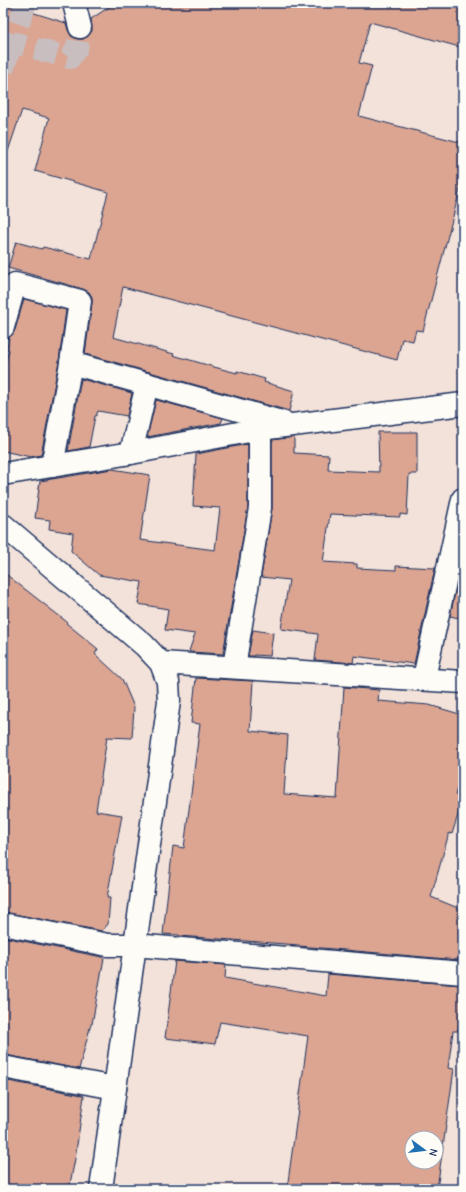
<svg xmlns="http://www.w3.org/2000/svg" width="466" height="1192" font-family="'Comic Neue',sans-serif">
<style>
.building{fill:#dba592;stroke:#1b2f5e;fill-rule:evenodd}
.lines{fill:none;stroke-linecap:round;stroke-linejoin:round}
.minor-tunnel{stroke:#c8bec0;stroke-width:22;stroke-dasharray:22 11;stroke-linecap:butt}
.minor-casing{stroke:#1b2f5e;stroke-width:25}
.minor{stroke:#fdfcf7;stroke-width:22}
</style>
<rect width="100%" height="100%" fill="#f3e2d9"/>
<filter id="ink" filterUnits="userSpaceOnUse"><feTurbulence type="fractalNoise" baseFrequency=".025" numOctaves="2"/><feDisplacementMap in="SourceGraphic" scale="8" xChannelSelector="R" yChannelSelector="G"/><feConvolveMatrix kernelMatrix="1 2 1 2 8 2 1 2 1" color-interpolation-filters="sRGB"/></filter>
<g filter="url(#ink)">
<g class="building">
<polygon points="3,3 66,23 68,30 71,36 77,39 83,39 88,36 92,31 91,19 109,7 110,3 463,3 463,48 370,22 359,63 372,66 359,116 463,143 463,178 423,331 416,330 413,341 402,339 397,360 123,287 113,337 174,354 173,355 214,367 237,373 237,371 265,379 264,382 294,391 289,411 85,354 92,303 92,297 89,292 83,289 8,268 16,242 42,249 43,247 91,259 108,192 35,171 49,118 22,110 6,157 3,157"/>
<polygon points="24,299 66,310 59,361 41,455 31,457 3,451 3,371 9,350 7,349 9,337 15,330"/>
<polygon points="81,379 132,393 127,416 98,411 96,416 95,416 89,447 68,451"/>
<polygon points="156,400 223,418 221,423 147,437"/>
<polygon points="378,432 417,432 417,474 409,474 407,515 400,514 400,517 330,514 323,562 357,564 357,568 396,570 396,566 435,568 414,664 354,656 353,663 315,660 318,634 281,629 289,580 261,577 272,508 272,440 294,437 294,453 329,455 328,470 379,472"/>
<polygon points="248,444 248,507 223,654 190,652 189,651 195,634 165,630 168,609 138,604 142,582 99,575 71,551 73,533 49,529 50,520 35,518 40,481 112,469 150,475 140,540 215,550 220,508 193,506 196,454"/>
<polygon points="460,570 463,570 463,619 450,616"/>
<polygon points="3,572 67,622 66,623 98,649 95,654 122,679 134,707 132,738 107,737 96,811 122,815 107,898 110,898 108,924 102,931 3,912"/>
<polygon points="253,630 273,633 270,656 254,655 254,656 248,656"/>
<polygon points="196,678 253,681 250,731 288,735 284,794 337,798 344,687 379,690 378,701 429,705 463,715 463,768 455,795 463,798 463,799 452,834 449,833 431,897 463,910 458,960 299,946 299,945 179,936 179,935 163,934 173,846 184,848 200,724 191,723"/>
<polygon points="3,937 102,957 104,958 92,1024 91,1024 79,1069 6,1055 8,1047 3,1046"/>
<path d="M175,961L226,965L225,978L326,996L328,974L460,985L463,989V995L458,1031H453L448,1068L454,1069L437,1189H287L308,1036L220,1022L215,1044L165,1038ZM412,1138H436V1162H412Z"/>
<polygon points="8,1081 82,1095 84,1096 75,1159 69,1189 3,1189 3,1099"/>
</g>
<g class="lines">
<g class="minor-tunnel">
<polyline points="26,3 12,42 70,58 77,48 80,27"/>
<polyline points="3,70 12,42"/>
</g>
<defs>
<g id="minor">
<polyline points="74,3 80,27"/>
<polyline points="3,327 15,284 80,301 71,363 52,466"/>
<polyline points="71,363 285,423"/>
<polyline points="131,453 147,384"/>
<polyline points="3,474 131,453 260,429 463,404"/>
<polyline points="3,525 144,645 161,663 168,682 169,701 101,1189"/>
<polyline points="161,663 463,682"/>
<polyline points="234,667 260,508 260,429"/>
<polyline points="424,678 463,499"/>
<polyline points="3,924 108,945 134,945 463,973"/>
<polyline points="3,1067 115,1088"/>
</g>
</defs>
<use href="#minor" class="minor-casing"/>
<use href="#minor" class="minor"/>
</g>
</g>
<rect width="466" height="1192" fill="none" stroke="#fdfcf7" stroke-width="16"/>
<rect x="8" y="8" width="450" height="1176" fill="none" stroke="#1b2f5e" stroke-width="1.5" filter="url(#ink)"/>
<g transform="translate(424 1150) rotate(105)"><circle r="19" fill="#fdfcf7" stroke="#a3aaba"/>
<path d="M0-3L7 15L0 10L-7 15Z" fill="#1f6fb2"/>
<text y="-6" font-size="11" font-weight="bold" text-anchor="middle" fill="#1b2f5e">N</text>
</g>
</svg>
